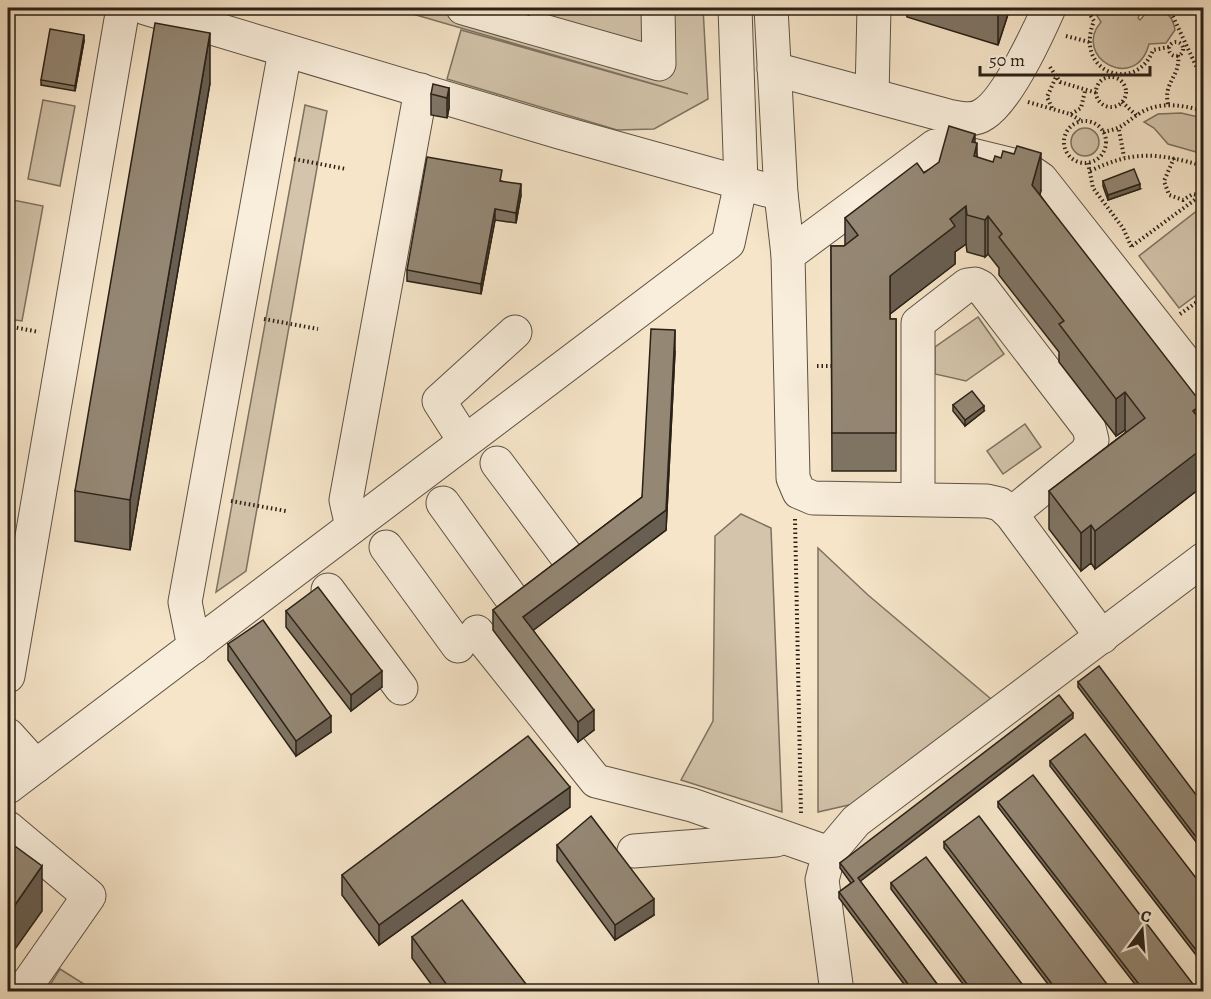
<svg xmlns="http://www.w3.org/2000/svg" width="1211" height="999" font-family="Alegreya,serif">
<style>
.green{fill:#d3c4ab;stroke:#7e7261;stroke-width:1.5}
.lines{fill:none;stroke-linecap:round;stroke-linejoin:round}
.minor-casing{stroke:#5d5244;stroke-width:35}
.path{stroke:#2a2117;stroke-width:4;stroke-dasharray:1.5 3;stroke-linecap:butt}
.minor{stroke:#f9eedc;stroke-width:33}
.wall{fill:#7f7464;stroke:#2a2117;stroke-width:1.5}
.shaded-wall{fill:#685e51;stroke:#2a2117;stroke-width:1.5}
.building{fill:#948774;stroke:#2a2117;stroke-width:1.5}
</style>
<rect width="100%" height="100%" fill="#f6e5c9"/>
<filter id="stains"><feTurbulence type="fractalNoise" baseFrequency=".00333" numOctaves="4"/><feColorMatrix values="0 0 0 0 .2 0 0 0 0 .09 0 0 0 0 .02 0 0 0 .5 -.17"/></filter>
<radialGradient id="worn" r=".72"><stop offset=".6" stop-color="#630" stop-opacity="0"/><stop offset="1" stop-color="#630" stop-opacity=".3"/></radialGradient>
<g class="green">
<polygon points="392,8 703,8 708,99 654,129 617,130 447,79 461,30 688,94"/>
<path d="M1092,8H1143L1138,18L1140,20L1147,12C1163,8 1173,14 1175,30L1166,43L1149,44C1136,94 1071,57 1101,22Z"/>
<polygon points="43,100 75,106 60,186 28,179"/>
<polygon points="305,105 327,111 246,571 216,592"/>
<polygon points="1181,113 1203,118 1203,154 1168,144 1154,128 1144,122 1158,114"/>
<circle cx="1085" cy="142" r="14"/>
<polygon points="8,199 43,206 22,321 8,319"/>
<polygon points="1203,206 1203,290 1179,308 1139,256"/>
<polygon points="978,317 1004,354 966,381 935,374 935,347"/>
<polygon points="1025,424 1041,447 1003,474 987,451"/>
<polygon points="741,514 771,528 782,812 681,780 713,721 715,536"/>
<polygon points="818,548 868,595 991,699 862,802 818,812"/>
<polygon points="60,969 95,991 46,991"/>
</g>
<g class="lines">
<defs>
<g id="minor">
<polyline points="145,8 559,132 781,194"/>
<polyline points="463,8 659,64 658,8"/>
<polyline points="771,8 781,194 788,255"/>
<path d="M774,69L948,116C960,118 973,122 984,114C1007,100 1038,33 1049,8"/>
<polyline points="872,95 874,8"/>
<polyline points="464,440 439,401 515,332"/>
<polyline points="497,463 571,562"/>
<polyline points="918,499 918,323 967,285 975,284 981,287 1089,428 1092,440 1087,452 1011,514"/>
<polyline points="443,503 515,603"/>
<polyline points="352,527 346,500 421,90"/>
<polyline points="386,547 458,646"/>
<polyline points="328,590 401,688"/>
<polyline points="477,632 596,781 692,805 829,853"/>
<polyline points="1102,637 1011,514 1000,504 987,501 813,498 799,492 793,478 788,255 935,146 1025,168 1041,179 1204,386"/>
<polyline points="194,647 185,602 285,51"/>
<polyline points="8,676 123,8"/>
<polyline points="8,735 36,766"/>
<polyline points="8,787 728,243 741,183 735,8"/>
<polyline points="8,828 89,896 22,992"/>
<polyline points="634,851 776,840"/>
<polyline points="837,992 822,880 829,853 856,821 1204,559"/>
</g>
</defs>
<use href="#minor" class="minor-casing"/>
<g class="path">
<path d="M1086,8L1094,21C1073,74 1137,94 1153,50L1169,47"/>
<polyline points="1169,8 1204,83"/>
<polyline points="1066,36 1089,42"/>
<circle cx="1176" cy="49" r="7"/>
<polyline points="1050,67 1060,82 1097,93"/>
<circle cx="1111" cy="92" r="15"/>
<polyline points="1028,102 1070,114 1080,120"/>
<polyline points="1122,102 1137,116"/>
<path d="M1168,104C1163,82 1181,76 1178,55"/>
<polyline points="1052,108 1047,97 1056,77"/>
<polyline points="1071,114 1081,108 1085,91"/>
<circle cx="1085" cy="142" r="21"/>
<polyline points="1119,130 1124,157"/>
<path d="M1103,132C1124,128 1123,124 1140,113C1160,101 1182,105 1204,111"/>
<polyline points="1174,158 1164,181 1169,195 1183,200 1193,194 1199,195"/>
<polyline points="294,159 346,169"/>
<polyline points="1088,163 1093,188 1123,228 1132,248"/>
<path d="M1090,171C1134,150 1157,153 1204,166"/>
<polyline points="1132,246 1204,193"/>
<polyline points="1180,314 1204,297"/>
<polyline points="264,319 318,329"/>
<polyline points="8,326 39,332"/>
<polyline points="817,366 831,366"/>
<polyline points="231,501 286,511"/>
<polyline points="795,519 801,814"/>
</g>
<use href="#minor" class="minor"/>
</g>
<g class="wall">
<polygon points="507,8 531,8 529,15"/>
<polygon points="905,8 1010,8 998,45 907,17"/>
<polygon points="84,41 75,91 41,85 41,80"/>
<polygon points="210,83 130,550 75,541 75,491"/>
<polygon points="449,88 449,108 447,118 431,115 431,94"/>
<polygon points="975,143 977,157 1041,190 1040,195 1203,424 1203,486 1095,569 1091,563 1081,571 1049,529 1049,491 1126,432 1125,430 1116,436 1059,362 1059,352 999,275 999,268 988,254 985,257 967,252 966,244 955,252 955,264 890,314 890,319 896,319 896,471 832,471 831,246 844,246 845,245 845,218"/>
<polygon points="502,181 521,195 516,223 495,220 481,294 407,281 407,270"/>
<polygon points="1103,181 1140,189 1108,200 1103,186"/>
<polygon points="675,351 666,530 533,630 594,730 578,742 493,630 493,610 642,497"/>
<polygon points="953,405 984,411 965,426 953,411"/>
<polygon points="286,611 382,687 351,711 286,627"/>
<polygon points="228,644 331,732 296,756 228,660"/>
<polygon points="1078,682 1203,804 1203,851 1078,687"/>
<polygon points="1073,718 860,881 943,992 910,992 839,898 839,892 851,883 840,868 840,863"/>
<polygon points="1050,761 1203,887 1203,964 1050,766"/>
<polygon points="998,802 1199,992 1141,992 998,807"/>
<polygon points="570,807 379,945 342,895 342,875"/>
<polygon points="944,842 1113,992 1054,992 944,848"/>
<polygon points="557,845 654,915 615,940 557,861"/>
<polygon points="891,883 1028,992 969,992 891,889"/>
<polygon points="412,937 529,992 437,992 412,958"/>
</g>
<g class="shaded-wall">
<polygon points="998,8 1010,8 998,45"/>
<polygon points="210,33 210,83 130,550 130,500"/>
<polygon points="84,35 84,41 75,91 75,86"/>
<polygon points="449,88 449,108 447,118 447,98"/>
<polygon points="975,134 975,153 977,143 977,181 972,142"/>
<polygon points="1041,153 1041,190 1032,223 1032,185"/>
<polygon points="521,184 521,195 516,223 516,213"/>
<polygon points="1140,184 1140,189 1108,200 1108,195"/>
<polygon points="966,206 966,244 955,252 955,264 890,314 890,276 950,219"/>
<polygon points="495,209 495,220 481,294 481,284"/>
<polygon points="988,216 988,254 985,257 985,220"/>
<polygon points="675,330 675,351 666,530 523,638 523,617 666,510"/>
<polygon points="1125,392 1125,430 1116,436 1116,399"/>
<polygon points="1202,404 1202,442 1193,411"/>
<polygon points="984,406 984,411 965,426 965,420"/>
<polygon points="1203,438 1203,486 1095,569 1095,531"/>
<polygon points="1091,525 1091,563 1081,571 1081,533"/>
<polygon points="382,671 382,687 351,711 351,695"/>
<polygon points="594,710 594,730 578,742 578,722"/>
<polygon points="1073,713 1073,718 858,883 858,878"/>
<polygon points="331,716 331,732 296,756 296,741"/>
<polygon points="570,787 570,807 379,945 379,925"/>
<polygon points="42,866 42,911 8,959 8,915"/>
<polygon points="654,899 654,915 615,940 615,925"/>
</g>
<g class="building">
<polygon points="155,23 210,33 130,500 75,491"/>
<polygon points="50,29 84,35 75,86 41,80"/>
<polygon points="433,84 449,88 447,98 431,94"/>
<polygon points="949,126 975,134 972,142 977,143 974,156 993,162 995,156 1001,158 1003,151 1014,154 1017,146 1041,153 1032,185 1202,404 1193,411 1203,424 1203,438 1202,440 1203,442 1203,448 1095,531 1091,525 1081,533 1049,491 1145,418 1125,392 1116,399 1059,324 1064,321 999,237 1002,234 988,216 985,220 967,215 966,206 950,219 955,226 890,276 890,319 896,319 896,433 832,433 831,246 844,246 858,235 845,218 917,163 924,173 939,162"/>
<polygon points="427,157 502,170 500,181 521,184 516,213 495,209 481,284 407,270"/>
<polygon points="1134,169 1140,184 1108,195 1103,181"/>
<polygon points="651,329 675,330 666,510 523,617 594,710 578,722 493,610 642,497"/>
<polygon points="972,391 984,406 965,420 953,405"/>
<polygon points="318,587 382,671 351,695 286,611"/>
<polygon points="263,620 331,716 296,741 228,644"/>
<polygon points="1099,666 1203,804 1203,846 1078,682"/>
<polygon points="1059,695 1073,713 858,878 943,992 914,992 839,892 854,881 840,863"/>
<polygon points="1085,734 1203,887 1203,959 1050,761"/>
<polygon points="528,736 570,787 379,925 342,875"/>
<polygon points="1033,775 1199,992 1145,992 998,802"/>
<polygon points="591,816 654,899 615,925 557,845"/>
<polygon points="979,816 1113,992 1058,992 944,842"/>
<polygon points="8,841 42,866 8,915"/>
<polygon points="926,857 1028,992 973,992 891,883"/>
<polygon points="462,900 529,988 525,992 452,992 412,937"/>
</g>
<rect width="1211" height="999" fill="none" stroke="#f6e5c9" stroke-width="30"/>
<rect x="9" y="9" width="1193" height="981" fill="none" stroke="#2a2117" stroke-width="3"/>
<rect x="15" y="15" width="1181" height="969" fill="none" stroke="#2a2117" stroke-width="1.5"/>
<g transform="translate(1142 930) rotate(16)" stroke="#f9eedc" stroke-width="4.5" paint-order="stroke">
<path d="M0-4.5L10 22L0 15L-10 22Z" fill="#2a2117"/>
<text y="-9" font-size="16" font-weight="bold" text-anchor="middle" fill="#2a2117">С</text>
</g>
<path d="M980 66v9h170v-9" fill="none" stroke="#2a2117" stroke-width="3"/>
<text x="989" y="66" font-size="18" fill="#2a2117" stroke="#f9eedc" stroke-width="4.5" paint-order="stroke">50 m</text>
<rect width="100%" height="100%" filter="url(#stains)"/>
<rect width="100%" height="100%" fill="url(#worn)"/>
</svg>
